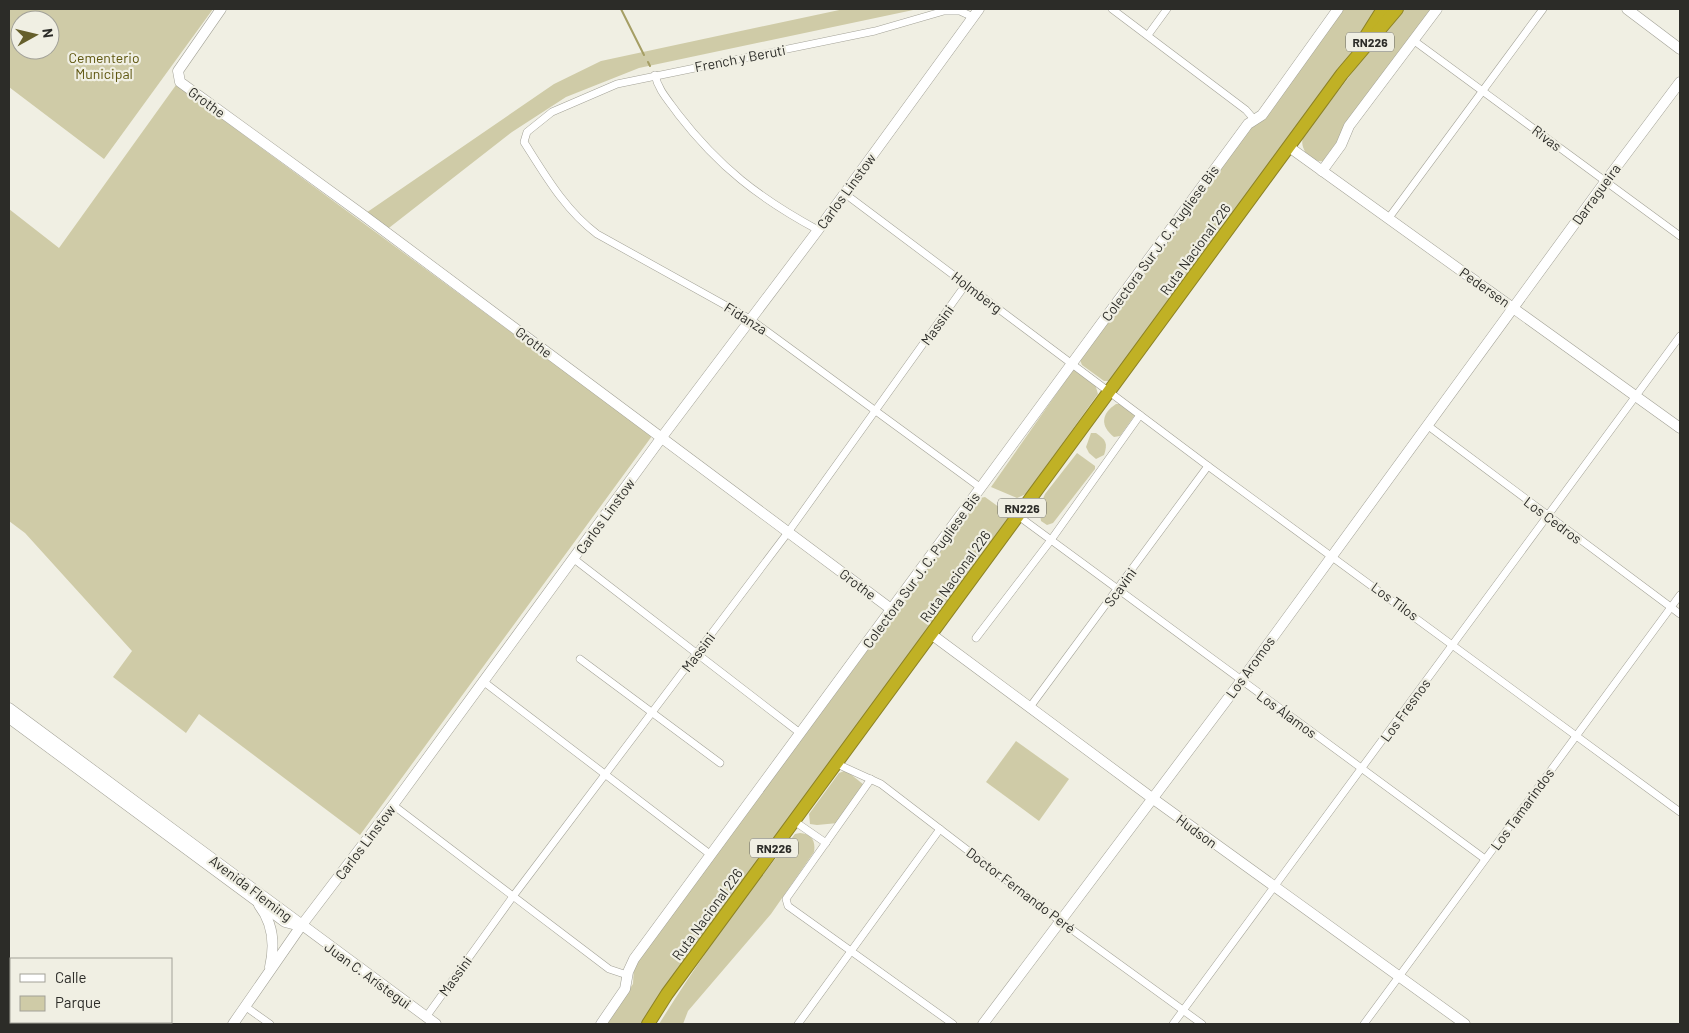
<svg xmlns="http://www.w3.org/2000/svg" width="1689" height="1033" font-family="Barlow,sans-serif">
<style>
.green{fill:#cfcba7;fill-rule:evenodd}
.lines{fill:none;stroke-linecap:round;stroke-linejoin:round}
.stream{stroke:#a59e64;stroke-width:2}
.street-casing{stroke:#a3a297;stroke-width:8}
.secondary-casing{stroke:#a3a297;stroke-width:11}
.highway-casing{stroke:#8c8226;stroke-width:14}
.street{stroke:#fff;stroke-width:7}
.secondary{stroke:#fff;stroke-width:10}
.highway{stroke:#c0b125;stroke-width:12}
.labels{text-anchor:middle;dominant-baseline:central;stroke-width:4.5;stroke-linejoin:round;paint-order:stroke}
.shield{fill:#f0efe3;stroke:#676660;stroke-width:1}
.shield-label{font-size:12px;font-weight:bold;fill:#2c2c28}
.park-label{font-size:14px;fill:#5d550e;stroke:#f0efe3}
.street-label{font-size:14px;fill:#2c2c28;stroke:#f0efe3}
</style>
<rect width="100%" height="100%" fill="#f0efe3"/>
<g class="green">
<path d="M9,9H213L104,159L9,87ZM20,20H50V50H20Z"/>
<polygon points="844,9 918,9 639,68 566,97 512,132 385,231 363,215 554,84 601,61"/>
<polygon points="1343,9 1380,9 1326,90 1109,381 1104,381 1082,365 1080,360 1250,129 1266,114"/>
<path d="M1401,9H1433L1323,161C1311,163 1299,149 1303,137Z"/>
<polygon points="176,85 652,436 360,835 199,714 186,733 113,677 132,651 25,533 9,521 9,209 59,248"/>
<polygon points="1073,370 1079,371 1095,384 1098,394 1026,494 1017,498 991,487"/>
<path d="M1116,404H1122L1135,415L1120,436L1114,437C1100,426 1101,414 1116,404Z"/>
<path d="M1091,433H1096C1106,440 1108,443 1104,455L1096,459L1089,453L1086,447Z"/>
<polygon points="1077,453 1095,466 1095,469 1053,523 1047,525 1041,521 1039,508 1045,494"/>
<polygon points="985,497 1010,515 748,874 641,1024 604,1024 633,984 634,966 980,498"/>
<polygon points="1016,741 1069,779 1039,821 986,782"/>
<polygon points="844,771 848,772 864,785 838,823 817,825 810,824 809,814 839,773"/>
<path d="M800,833C811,834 816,840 814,852L771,914L688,1011L683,1024H659C700,959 746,894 795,834Z"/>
</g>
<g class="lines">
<g class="stream">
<polyline points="621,9 644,55"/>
<polyline points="648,62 650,66"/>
</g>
<defs>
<g id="street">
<polyline points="1112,9 1246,110 1252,117 1252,121"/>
<path d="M973,17L960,11H944L875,31L617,84L552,112L527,132L524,142C545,175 565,210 597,234L750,319L981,488"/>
<polyline points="1148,35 1167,9"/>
<polyline points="1413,40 1680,236"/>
<path d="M655,75C658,90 669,101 678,114C719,167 759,198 818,230"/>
<polyline points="844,193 1208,466 1680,812"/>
<polyline points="1388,219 1543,9"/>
<polyline points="1427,425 1680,614"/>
<polyline points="1017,515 1485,859"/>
<polyline points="574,559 800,733"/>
<polyline points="976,638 1051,540 1140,415"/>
<polyline points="580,659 720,763"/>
<polyline points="484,682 711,855"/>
<polyline points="1030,707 1208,466"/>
<polyline points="835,763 881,784 1060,921 1202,1024"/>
<polyline points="871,779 786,899 788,906 953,1024"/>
<polyline points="393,805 609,969 627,975"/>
<polyline points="794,821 826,843"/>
<polyline points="246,1007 270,1024"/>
<polyline points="426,1017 514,895 789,531 966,284"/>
<polyline points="798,1024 940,829"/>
<polyline points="1173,1024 1680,336"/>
<polyline points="1364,1024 1680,595"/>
</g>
<g id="secondary">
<polyline points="221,9 178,71 180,82 363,215 891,609"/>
<polyline points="1627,9 1680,49"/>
<polyline points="1289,147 1680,428"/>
<polyline points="1322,171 1341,145 1349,126 1437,9"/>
<polyline points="931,634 1152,798 1465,1024"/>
<polyline points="9,708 436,1024"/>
<polyline points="9,718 285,922 300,926"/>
<path d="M259,905C273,923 275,945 270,967"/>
<polyline points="233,1024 301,926 393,805 662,437 818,230 979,9"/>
<polyline points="601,1024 625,989 628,972 634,959 1248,124 1262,115 1338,9"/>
<polyline points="983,1024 1241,681 1605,182 1680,82"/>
</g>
<g id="highway">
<polyline points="1366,36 1383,9"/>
<polyline points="648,1024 667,994 1342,74 1397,9"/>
</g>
</defs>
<use href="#street" class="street-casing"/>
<use href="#secondary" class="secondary-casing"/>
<use href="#highway" class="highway-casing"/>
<use href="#street" class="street"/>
<use href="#secondary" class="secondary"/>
<use href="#highway" class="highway"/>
</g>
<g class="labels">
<g class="shield">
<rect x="1346" y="32.5" width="48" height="19" rx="4"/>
<rect x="998" y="498.5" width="48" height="19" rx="4"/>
<rect x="750" y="838.5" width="48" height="19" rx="4"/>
</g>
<g class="shield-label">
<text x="1370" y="42">RN226</text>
<text x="1022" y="508">RN226</text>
<text x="774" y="848">RN226</text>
</g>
<g class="park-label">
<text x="104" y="57">Cementerio<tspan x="104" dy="16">Municipal</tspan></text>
</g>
<g class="street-label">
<text transform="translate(740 58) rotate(-11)">French y Beruti</text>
<text transform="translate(207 102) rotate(36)">Grothe</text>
<text transform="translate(1547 138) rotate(37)">Rivas</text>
<text transform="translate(846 191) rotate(-54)">Carlos Linstow</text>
<text transform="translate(1596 194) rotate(-54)">Darragueira</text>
<text transform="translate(1160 243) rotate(-54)">Colectora Sur J. C. Pugliese Bis</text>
<text transform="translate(1195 249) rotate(-54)">Ruta Nacional 226</text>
<text transform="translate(1485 287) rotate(35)">Pedersen</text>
<text transform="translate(977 292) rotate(37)">Holmberg</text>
<text transform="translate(746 318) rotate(32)">Fidanza</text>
<text transform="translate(937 325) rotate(-54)">Massini</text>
<text transform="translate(534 342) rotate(37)">Grothe</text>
<text transform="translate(605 516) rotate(-54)">Carlos Linstow</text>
<text transform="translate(1553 520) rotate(37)">Los Cedros</text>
<text transform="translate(921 570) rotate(-54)">Colectora Sur J. C. Pugliese Bis</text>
<text transform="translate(955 576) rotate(-54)">Ruta Nacional 226</text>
<text transform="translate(858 584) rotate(37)">Grothe</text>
<text transform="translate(1120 587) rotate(-54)">Scavini</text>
<text transform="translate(1395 601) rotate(36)">Los Tilos</text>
<text transform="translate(698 652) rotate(-53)">Massini</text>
<text transform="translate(1250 667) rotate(-54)">Los Aromos</text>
<text transform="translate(1405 710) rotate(-54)">Los Fresnos</text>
<text transform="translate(1287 714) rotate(36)">Los Álamos</text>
<text transform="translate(1522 809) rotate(-54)">Los Tamarindos</text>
<text transform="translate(1197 831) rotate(36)">Hudson</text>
<text transform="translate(365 842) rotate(-53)">Carlos Linstow</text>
<text transform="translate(251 888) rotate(37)">Avenida Fleming</text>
<text transform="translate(1021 890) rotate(37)">Doctor Fernando Peré</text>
<text transform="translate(707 914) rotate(-54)">Ruta Nacional 226</text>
<text transform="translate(368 975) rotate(36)">Juan C. Arístegui</text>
<text transform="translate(455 976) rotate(-54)">Massini</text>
</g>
</g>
<rect width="1689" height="1033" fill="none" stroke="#2c2c28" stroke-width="20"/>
<rect x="10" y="958" width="162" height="65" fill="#f0efe3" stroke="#a2a198"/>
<rect x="20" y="974" width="25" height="8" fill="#ffffff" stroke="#a2a198"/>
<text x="55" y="983" font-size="15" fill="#2c2c28">Calle</text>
<rect x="20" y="996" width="25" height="15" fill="#cfcba7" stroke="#a2a198"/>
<text x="55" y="1008" font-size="15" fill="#2c2c28">Parque</text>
<g transform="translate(35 35) rotate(82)"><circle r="24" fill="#f0efe3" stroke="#a2a198"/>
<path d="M0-4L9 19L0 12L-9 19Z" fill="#655f2b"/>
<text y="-8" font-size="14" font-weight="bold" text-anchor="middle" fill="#2c2c28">N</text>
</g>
</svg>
